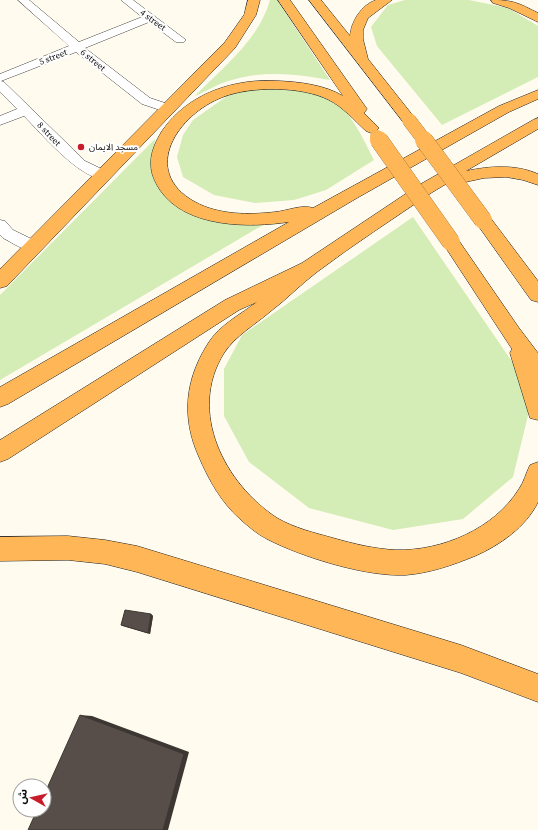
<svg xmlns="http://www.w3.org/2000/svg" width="538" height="830" font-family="'Source Serif 4','Noto Sans Arabic',serif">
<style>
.green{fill:#d4ecb5}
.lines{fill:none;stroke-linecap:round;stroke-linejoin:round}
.minor-casing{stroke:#414141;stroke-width:1}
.trunk-casing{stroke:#1f1f1f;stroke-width:1}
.minor{fill:#fff;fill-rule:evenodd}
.trunk{fill:#feb656;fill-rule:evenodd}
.trunk-bridge-far1-casing{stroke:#1f1f1f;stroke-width:14;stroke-linecap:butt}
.trunk-bridge-casing{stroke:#1f1f1f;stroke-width:18;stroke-linecap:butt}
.trunk-bridge-far1{stroke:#feb656;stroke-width:14}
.trunk-bridge{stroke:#feb656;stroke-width:18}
.wall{fill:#4b433f}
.shaded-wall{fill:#3d3733}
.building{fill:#574e49;stroke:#3d3733}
.poi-dot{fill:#c81c2a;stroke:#fff;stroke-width:1.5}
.labels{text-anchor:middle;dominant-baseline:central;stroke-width:4;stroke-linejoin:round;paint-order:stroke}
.far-street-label{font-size:9px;fill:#0e0e0e;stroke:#fff}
.far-poi-label{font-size:9px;fill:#0e0e0e;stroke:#fff;text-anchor:start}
</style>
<rect width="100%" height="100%" fill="#fffbee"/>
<g class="green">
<path d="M270,0H277L330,80C298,74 265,70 232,80C219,83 207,91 195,96C223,67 259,40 270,0Z"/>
<polygon points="405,0 469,0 508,8 538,26 538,77 442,125 377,46 371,27 388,5"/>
<path d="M281,86C295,89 310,91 323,95C348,103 363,139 374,160L326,190L294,200L255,203L214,195L183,177L177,157L183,135L193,120L233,92Z"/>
<polygon points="155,139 154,150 189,207 268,222 0,380 0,295"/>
<polygon points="413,217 517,369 530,407 513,477 463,519 393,530 309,508 249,462 224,416 224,369 242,335"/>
</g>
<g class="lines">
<defs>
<g id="minor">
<path d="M18,0H29L79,42L142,17L121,0H133L186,40L184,42H176L149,22L85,48L150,98L174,106L175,109L174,112L169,113L142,104L76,52L1,81L4,82L85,161L108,172L110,175L108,178C84,185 40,132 24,116L0,125V116L17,109L0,92V74L69,46Z"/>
<path d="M0,220L5,221L13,230L40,243L42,247L40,251C28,254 13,243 3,238L0,235Z"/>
</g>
<g id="trunk">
<polygon points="248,0 260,0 256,15 235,48 7,286 0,288 0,269 225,42 244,15"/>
<path d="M278,0H290L367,109L364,113L379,128L376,131L371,133L366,131C354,120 343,107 329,100C302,86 251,86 223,97C178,114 139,171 195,202C219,215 249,215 275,212C287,211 302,204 313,208L499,106L538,90V99L509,112L357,198L8,404L0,407V387L289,222C249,228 186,228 160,190C155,182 151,174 151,165C150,153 156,141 162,131C188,93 235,78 279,81C300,82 325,85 343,96Z"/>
<path d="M309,0H321L350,36C351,22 361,5 376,0C380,0 387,0 392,0L368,18L363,30V39L368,59L414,117L417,120L414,123L409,125L404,123Z"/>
<path d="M491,0C514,0 518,3 538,13V22L509,8L493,3Z"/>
<path d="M538,118V129L466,171C490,166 515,164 538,174V185L523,180L506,177L484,178L452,185L446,184L431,193C393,219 354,244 317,272C301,284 287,299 271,311C256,324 235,336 224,353C187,412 225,484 277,518C294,528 315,533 333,538C354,544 375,549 396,550C442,551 494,529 519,489C524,482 526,473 530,465L538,462V502C526,527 500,545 475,556C453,565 430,573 406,575C366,577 302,557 267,539C257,534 248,526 240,519C221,502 209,480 199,457C181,417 185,379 209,342C220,325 241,314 257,302L239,310L8,459L0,462V440L225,300L302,263L419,185L533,120Z"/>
<polygon points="483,214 489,216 538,281 538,302 531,300 477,224 474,220 477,216"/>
<polygon points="451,236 457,238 519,328 538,353 538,420 530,418 510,353 512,349 442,242 445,238"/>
<polygon points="68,536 105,540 137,546 461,645 538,674 538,702 461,673 137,572 105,564 68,560 0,561 0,537"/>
</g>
</defs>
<use href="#minor" class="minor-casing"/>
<use href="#trunk" class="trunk-casing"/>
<use href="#minor" class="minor"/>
<use href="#trunk" class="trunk"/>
<defs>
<g id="trunk-bridge-far1">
<polyline points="409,120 425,141"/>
<polyline points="377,137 380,141"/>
</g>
<g id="trunk-bridge">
<polyline points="379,140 451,242"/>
<polyline points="424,140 483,220"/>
</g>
</defs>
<use href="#trunk-bridge-far1" class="trunk-bridge-far1-casing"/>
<use href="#trunk-bridge" class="trunk-bridge-casing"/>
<use href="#trunk-bridge-far1" class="trunk-bridge-far1"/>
<use href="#trunk-bridge" class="trunk-bridge"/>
</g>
<polygon class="wall" points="151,614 153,616 150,634 123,626 121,625"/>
<g class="shaded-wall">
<polygon points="151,614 153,616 150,634 148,633"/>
<polygon points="80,715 92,716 189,752 168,830 163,830"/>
</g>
<g class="building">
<polygon points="125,610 151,614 148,633 121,625"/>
<polygon points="80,715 184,754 163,830 28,830 37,810 44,810 44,795"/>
</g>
<circle class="poi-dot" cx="81" cy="147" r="4"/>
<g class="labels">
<g class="far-street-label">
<text transform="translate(153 20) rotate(36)">4 street</text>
<text transform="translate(53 57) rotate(-21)">5 street</text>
<text transform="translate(93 60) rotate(39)">6 street</text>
<text transform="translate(49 134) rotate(46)">8 street</text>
</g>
<g class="far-poi-label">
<text x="89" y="147">مسجد الايمان</text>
</g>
</g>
<g transform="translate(32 798) rotate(278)"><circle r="19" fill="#ffffff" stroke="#9f9f9f"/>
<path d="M0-3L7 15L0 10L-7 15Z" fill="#c81c2a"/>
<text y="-6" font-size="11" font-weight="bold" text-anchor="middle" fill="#0e0e0e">ش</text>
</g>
</svg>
